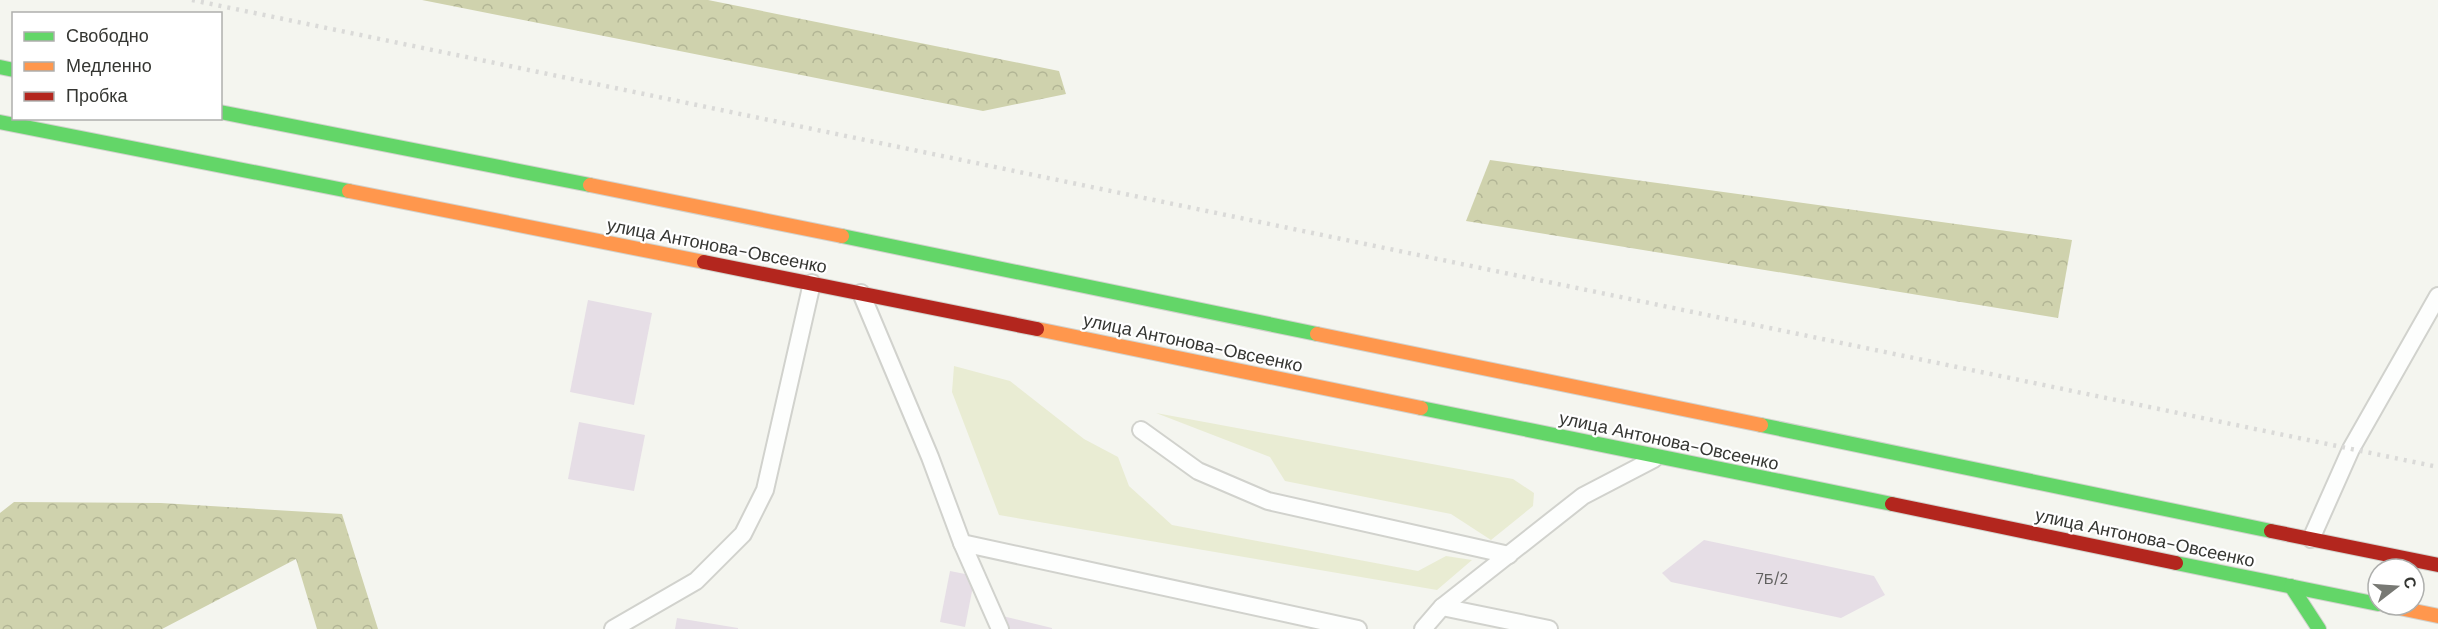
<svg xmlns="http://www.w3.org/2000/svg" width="2438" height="629" font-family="'DM Sans',sans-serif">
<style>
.grass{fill:#e9ecd3}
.forest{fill:url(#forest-crowns)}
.building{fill:#e6dee6}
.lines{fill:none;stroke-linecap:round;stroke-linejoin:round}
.lane-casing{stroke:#d1d2cd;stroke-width:20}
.fast-casing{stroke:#d1d2cd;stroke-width:16}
.slow-casing{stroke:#d1d2cd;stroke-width:16}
.jam-casing{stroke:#d1d2cd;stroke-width:16}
.lane{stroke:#fdfefd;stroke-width:16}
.fast{stroke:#63d668;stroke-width:14}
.slow{stroke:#ff974d;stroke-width:14}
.jam{stroke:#b3261e;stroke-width:14}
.rail{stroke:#dadad8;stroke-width:4.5;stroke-dasharray:3 6;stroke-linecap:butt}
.labels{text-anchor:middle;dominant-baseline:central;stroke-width:4.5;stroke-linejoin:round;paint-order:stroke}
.number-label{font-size:15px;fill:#61605f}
.street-label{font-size:18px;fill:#353632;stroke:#fff}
</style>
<defs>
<pattern id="forest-crowns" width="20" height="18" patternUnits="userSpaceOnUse" patternTransform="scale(1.5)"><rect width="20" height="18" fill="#cfd2ad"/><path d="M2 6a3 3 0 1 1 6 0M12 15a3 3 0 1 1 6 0" fill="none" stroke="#b2b595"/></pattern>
</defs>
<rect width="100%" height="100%" fill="#f4f5ef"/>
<g class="grass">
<polygon points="954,366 1010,381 1084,439 1118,457 1129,486 1172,525 1418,571 1446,556 1472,560 1437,590 999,515 952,392"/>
<polygon points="1156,413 1513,479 1534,493 1533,506 1491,540 1451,514 1285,481 1270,457"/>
</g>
<g class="forest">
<polygon points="422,0 708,0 1059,71 1066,94 983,111"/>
<polygon points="1490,160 2072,240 2058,318 1466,221"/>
<polygon points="14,502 161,503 342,514 378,629 317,629 296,559 162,629 0,629 0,513"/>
</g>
<g class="building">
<polygon points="588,300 652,313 634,405 570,392"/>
<polygon points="579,422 645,435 634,491 568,479"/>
<polygon points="1704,540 1874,576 1885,595 1841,618 1671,582 1662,573"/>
<polygon points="950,571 975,576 965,627 940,622"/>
<polygon points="994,614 1052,628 1052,629 1003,629"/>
<polygon points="677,618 738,628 738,629 675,629"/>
</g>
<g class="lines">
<defs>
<g id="lane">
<polyline points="861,293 930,457 962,543 1358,629"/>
<polyline points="1141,430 1198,471 1268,501 1509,555"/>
<polyline points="2311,539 2351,449 2438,296"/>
<polyline points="962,543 1000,629"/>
<polyline points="1442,607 1549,629"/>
<polyline points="613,629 696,581 743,534 765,490 812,283"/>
<polyline points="1423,629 1442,607 1583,496 1654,459"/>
</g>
<g id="fast">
<polyline points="0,67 14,70"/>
<polyline points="220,112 590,185"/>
<polyline points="0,122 349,191"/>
<polyline points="842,236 1317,334"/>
<polyline points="1421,408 1892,504"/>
<polyline points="1761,425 2271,531"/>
<polyline points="2176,563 2378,604"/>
<polyline points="2291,586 2319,629"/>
</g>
<g id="slow">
<polyline points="590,185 842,236"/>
<polyline points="349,191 704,262"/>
<polyline points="1037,329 1421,408"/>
<polyline points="1317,334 1761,425"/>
<polyline points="2385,605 2438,616"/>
</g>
<g id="jam">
<polyline points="704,262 1037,329"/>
<polyline points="1892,504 2176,563"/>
<polyline points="2271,531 2438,565"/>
</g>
</defs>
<use href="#lane" class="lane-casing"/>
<use href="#fast" class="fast-casing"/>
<use href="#slow" class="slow-casing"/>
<use href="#jam" class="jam-casing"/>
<use href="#lane" class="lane"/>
<use href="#fast" class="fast"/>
<use href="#slow" class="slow"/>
<use href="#jam" class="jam"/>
<polyline class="rail" points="192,0 2438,467"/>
</g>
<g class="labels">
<g class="number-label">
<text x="1772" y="579">7Б/2</text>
</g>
<g class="street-label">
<text transform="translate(717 246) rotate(11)">улица Антонова-Овсеенко</text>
<text transform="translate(1193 343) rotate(12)">улица Антонова-Овсеенко</text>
<text transform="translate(1669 441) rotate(12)">улица Антонова-Овсеенко</text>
<text transform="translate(2145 538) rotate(12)">улица Антонова-Овсеенко</text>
</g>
</g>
<rect x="12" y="12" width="210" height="108" fill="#ffffff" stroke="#aeafad" stroke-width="1.5"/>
<rect x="24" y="32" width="30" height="9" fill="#63d668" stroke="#aeafad" stroke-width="1.5"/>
<text x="66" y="42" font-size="18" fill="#353632">Свободно</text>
<rect x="24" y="62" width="30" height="9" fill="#ff974d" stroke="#aeafad" stroke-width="1.5"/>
<text x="66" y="72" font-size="18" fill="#353632">Медленно</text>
<rect x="24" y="92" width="30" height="9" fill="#b3261e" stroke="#aeafad" stroke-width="1.5"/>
<text x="66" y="102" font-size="18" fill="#353632">Пробка</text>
<g transform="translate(2396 587) rotate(73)"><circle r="28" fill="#ffffff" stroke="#aeafad" stroke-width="1.5"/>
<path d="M0-4.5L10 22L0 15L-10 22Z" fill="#787974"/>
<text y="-9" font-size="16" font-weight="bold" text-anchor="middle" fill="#353632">С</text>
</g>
</svg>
